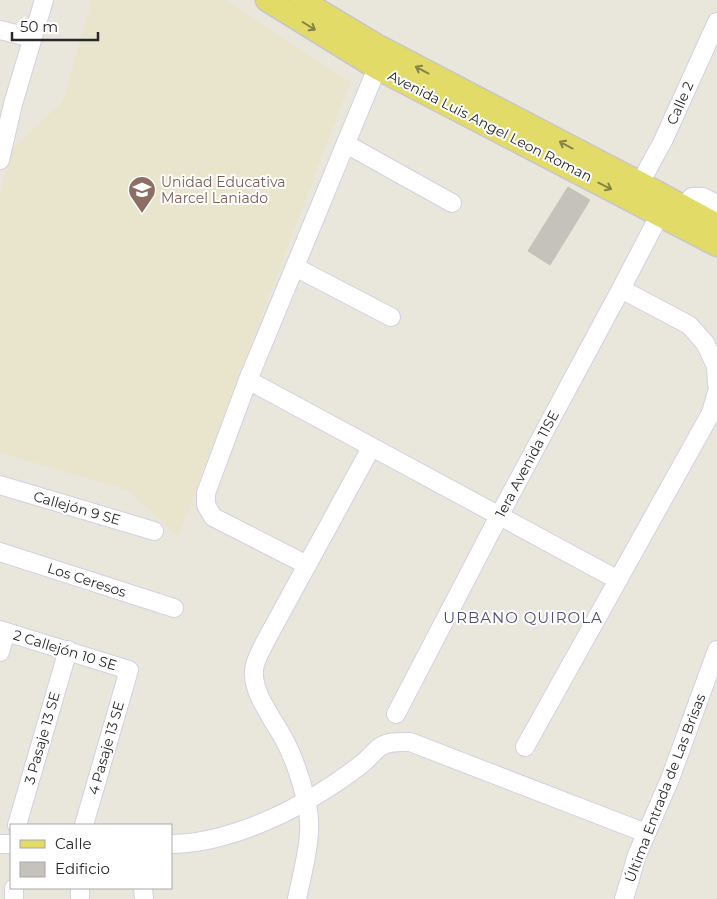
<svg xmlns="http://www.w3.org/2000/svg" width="717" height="899" font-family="Montserrat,sans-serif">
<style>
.education{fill:#e9e5cc}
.building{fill:#c5c2bb;stroke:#c4c2b5}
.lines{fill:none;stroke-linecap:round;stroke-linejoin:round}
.minor-casing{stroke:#d1d1e0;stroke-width:20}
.major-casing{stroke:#c7c7c7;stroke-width:25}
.minor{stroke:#fff;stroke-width:18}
.major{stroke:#e2db68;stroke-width:22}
.oneway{stroke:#858248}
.labels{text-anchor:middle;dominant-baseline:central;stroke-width:4;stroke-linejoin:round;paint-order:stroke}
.street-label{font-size:14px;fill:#282828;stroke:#fff}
.education-label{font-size:14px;fill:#785e54;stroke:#fff;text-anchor:start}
.neighbourhood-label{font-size:15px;letter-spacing:1px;fill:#4e4e74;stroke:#fff}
</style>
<rect width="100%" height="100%" fill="#e9e6db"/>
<polygon class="education" points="92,0 225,0 350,82 178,537 128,490 0,453 0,192 13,148 63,101"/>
<polygon class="building" points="568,187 590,200 550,265 528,251"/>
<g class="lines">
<defs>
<g id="minor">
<polyline points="0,30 32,38"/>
<polyline points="346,144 452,203"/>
<polyline points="0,160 13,104 44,0"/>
<polyline points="640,183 663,141 717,22"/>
<polyline points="683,207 692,197 703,197 717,204"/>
<polyline points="295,267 391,317"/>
<polyline points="621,289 689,325 705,343 716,366 717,384"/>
<polyline points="248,380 618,580"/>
<polyline points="0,485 154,531"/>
<polyline points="0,552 174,608"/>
<polyline points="307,565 213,517 206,505 206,493 248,380 377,68"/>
<polyline points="0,630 129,670 84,825"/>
<polyline points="0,652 6,632"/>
<polyline points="396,714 499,516 621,289 660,214"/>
<polyline points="525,747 711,413 717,392"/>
<polyline points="17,825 68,650"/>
<polyline points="0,844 11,844"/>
<path d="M171,844C215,844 268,823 306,801C323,792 348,775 363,763C369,758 374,751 380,747C388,741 400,742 410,742L646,833"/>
<polyline points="14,888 14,899"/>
<polyline points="80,888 80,899"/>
<polyline points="143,888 144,899"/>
<path d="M297,899C303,868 315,832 306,801C302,783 294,759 286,743C276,723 252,694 254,671C254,661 261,651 265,642L371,448"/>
<polyline points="624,899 637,855 670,779 717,650"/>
</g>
<g id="major">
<polyline points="267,0 377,68 717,245"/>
<polyline points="301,0 376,45 640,183 717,225"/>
</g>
</defs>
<use href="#minor" class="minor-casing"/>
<use href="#major" class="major-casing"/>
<use href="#minor" class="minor"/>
<use href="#major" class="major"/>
</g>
<defs><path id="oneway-shaft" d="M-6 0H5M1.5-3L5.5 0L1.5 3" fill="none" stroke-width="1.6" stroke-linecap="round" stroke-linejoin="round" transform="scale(1.25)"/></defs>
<g class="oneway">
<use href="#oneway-shaft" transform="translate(309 26) rotate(32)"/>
<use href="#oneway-shaft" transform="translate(422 70) rotate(-152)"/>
<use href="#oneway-shaft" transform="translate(566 145) rotate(-152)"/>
<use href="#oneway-shaft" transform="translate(605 186) rotate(27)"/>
</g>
<defs>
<symbol id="school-pin" viewBox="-11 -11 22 30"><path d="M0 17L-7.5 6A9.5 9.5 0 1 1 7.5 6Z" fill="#8d6e63" stroke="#fff"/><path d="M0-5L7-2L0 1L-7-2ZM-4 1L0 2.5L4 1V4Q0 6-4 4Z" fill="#fff"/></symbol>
</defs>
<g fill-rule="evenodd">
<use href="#school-pin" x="126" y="174" width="32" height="43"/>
</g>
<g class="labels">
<g class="street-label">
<text transform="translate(680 103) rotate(-66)">Calle 2</text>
<text transform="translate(490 126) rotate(27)">Avenida Luis Angel Leon Roman</text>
<text transform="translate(527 464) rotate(-62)">1era Avenida 11SE</text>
<text transform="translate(77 508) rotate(16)">Callejón 9 SE</text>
<text transform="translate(87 580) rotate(18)">Los Ceresos</text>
<text transform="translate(65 650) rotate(17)">2 Callejón 10 SE</text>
<text transform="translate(42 738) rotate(-74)">3 Pasaje 13 SE</text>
<text transform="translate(106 748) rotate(-74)">4 Pasaje 13 SE</text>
<text transform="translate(665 788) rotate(-69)">Última Entrada de Las Brisas</text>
</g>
<g class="education-label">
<text x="161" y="182">Unidad Educativa<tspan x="161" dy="16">Marcel Laniado</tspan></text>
</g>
<g class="neighbourhood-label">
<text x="523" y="617">URBANO QUIROLA</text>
</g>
</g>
<rect x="10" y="824" width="162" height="65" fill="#ffffff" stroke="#a9a9a9"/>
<rect x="20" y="840" width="25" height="8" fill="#e2db68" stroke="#a9a9a9"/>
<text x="55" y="849" font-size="15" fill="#282828">Calle</text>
<rect x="20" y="862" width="25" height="15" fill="#c5c2bb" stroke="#a9a9a9"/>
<text x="55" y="874" font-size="15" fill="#282828">Edificio</text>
<path d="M12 32v8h86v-8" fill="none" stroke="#282828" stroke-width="2.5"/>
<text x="20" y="32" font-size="15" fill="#282828" stroke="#ffffff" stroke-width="4" paint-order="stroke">50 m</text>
</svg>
